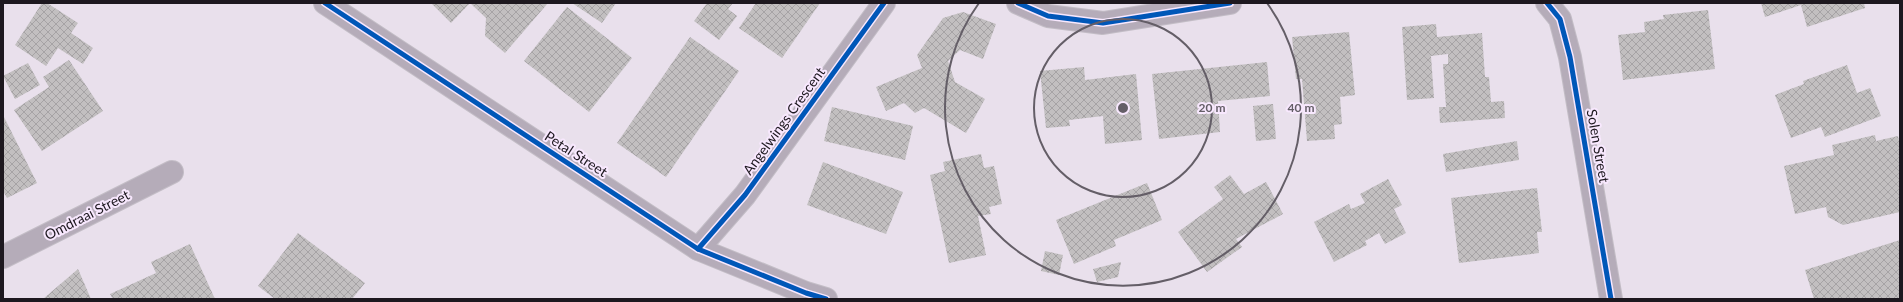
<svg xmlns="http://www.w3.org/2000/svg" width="1903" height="302" font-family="Lato,sans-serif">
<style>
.building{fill:url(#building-cross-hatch)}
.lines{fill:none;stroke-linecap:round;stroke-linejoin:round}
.minor-casing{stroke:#c3bdc6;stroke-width:24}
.minor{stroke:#b5acb9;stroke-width:22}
.cycleway-casing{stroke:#f8e8fe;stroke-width:8}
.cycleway{stroke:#0057b8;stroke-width:5}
.ring{fill:none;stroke:#645e67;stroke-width:2}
.labels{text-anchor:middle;stroke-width:4;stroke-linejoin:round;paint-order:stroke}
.street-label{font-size:14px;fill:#1d181f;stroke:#f8e8fe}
.centre{fill:#645e67;stroke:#f8e8fe;stroke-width:2}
.ring-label{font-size:12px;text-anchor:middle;font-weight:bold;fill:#645e67;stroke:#f8e8fe;stroke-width:4;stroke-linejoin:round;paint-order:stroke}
</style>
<defs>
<pattern id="building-cross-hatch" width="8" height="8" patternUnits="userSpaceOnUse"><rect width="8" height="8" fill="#c2bfc0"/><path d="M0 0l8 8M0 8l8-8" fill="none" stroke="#a6a3a5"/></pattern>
</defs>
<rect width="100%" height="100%" fill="#e9e0ec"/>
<g class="building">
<polygon points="42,3 47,3 78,23 71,33 93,48 83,64 58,48 46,66 15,45"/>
<polygon points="431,3 548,3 505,53 485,36 486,18 470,3 451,23"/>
<polygon points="572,3 616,3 602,23"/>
<polygon points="707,3 733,3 728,9 737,16 719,40 694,21"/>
<polygon points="756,3 820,3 782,58 739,28"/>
<polygon points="1761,3 1864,3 1865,8 1807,27 1801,5 1765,17"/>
<polygon points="567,7 632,58 589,112 524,61"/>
<polygon points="1708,10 1715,69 1623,80 1618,35 1645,32 1644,22 1664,19 1663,15"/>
<polygon points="963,12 996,24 983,59 960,50 948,61 955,82 985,99 966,133 924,108 915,113 904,103 886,111 876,87 922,68 917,55 943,18"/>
<polygon points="1436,24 1437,37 1482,33 1485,77 1489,77 1491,102 1504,101 1505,118 1440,123 1439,107 1446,107 1443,64 1448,64 1448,54 1431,56 1434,98 1407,100 1402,27"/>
<polygon points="1349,32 1355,95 1340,97 1342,124 1334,125 1335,139 1307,141 1302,79 1296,79 1292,37"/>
<polygon points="690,37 739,71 666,177 617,143"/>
<polygon points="69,60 103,111 42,151 14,110 49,87 43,77"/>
<polygon points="1267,62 1270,96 1218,101 1220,132 1159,139 1152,74"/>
<polygon points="28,63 40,85 15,99 3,76"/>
<polygon points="1847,65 1857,93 1870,88 1881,116 1825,137 1821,127 1791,138 1775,95 1804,84 1803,81"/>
<polygon points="1084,67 1085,80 1136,74 1142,140 1105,144 1103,116 1069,120 1070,126 1046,128 1040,71"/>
<polygon points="1273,104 1276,139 1256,141 1253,106"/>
<polygon points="832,107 913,126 905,160 824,141"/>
<polygon points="3,115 37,183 7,198 3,191"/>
<polygon points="1875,135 1876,141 1898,136 1900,146 1900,212 1843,225 1828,217 1826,207 1795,214 1784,166 1834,155 1832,145"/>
<polygon points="1517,141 1519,160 1446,172 1443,154"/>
<polygon points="981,154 984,168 994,166 1002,204 989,207 991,214 978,216 986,255 949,263 930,175 945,171 943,162"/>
<polygon points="823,162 903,192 886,234 807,205"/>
<polygon points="1230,175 1244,194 1266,182 1283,214 1236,239 1242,247 1207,272 1178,232 1223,199 1214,187"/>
<polygon points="1388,179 1402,205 1394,209 1406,233 1385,244 1379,233 1365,241 1367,245 1334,262 1314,222 1349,204 1351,209 1365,203 1360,194"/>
<polygon points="1147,183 1162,220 1114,240 1116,246 1074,264 1056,220"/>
<polygon points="1537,188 1542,232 1537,232 1539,253 1459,263 1451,198"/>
<polygon points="298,233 365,283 352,299 275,299 258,286"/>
<polygon points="1900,240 1900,299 1814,299 1805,270"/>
<polygon points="190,244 215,299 113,299 110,294 156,273 151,262"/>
<polygon points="1045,251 1063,255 1059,275 1041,271"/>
<polygon points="1121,262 1118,277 1097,282 1093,269"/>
<polygon points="78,269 91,299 43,299"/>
</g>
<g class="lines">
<g class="minor-casing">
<g id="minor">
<polyline points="325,3 698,249 806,293 826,299"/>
<polyline points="1018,3 1048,16 1103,23 1230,3"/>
<polyline points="1547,3 1560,19 1570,57 1611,299"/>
<polyline points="698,249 745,195 884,3"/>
<polyline points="3,257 172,172"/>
</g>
</g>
<use href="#minor" class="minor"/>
<g class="cycleway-casing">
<g id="cycleway">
<polyline points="325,3 698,249 806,293 826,299"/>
<polyline points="1018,3 1048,16 1103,23 1230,3"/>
<polyline points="1547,3 1560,19 1570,57 1611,299"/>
<polyline points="698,249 745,195 884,3"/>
</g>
</g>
<use href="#cycleway" class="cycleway"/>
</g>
<g class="ring">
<circle cx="1123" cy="108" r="89"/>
<path d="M1267 3A178 178 0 1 1 979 3"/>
</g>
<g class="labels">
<g class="street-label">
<text transform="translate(784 121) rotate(-54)" y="5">Angelwings Crescent</text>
<text transform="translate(1598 146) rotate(80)" y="5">Solen Street</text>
<text transform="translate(576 154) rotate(33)" y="5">Petal Street</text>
<text transform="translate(87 215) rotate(-27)" y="5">Omdraai Street</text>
</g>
</g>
<circle cx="1123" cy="108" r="6" class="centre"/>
<g class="ring-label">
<text x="1212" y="112">20 m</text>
<text x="1301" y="112">40 m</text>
</g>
<rect width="1903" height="302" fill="none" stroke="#1d181f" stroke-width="8"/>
</svg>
